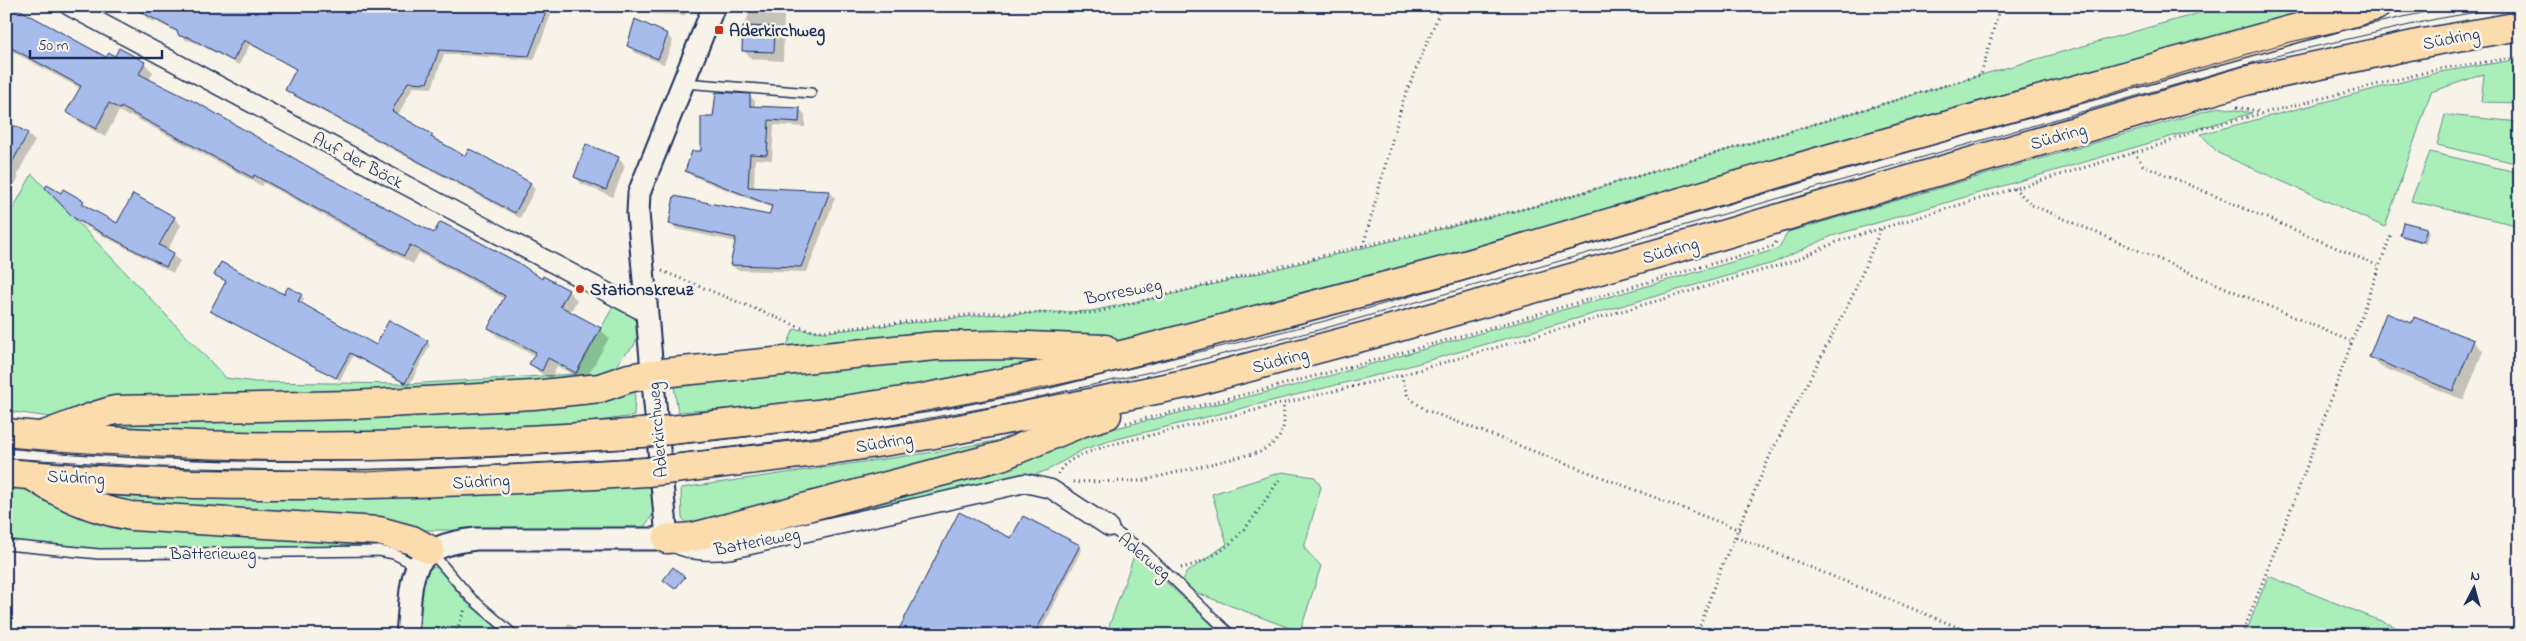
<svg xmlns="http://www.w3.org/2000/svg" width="2526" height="641" font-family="'Indie Flower',sans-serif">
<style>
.green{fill:#aaeeb9;stroke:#628e8c}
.shadow{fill:#0003}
.building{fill:#a8bceb;stroke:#1b2f5e}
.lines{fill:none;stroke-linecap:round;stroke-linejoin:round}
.service-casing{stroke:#1b2f5e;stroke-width:12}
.minor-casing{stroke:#1b2f5e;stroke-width:21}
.tertiary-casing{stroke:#1b2f5e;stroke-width:25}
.primary-casing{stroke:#1b2f5e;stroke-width:31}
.path{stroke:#1b2f5e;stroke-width:3;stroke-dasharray:1 4;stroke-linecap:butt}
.service{stroke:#f7f3e8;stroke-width:9}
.minor{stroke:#f7f3e8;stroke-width:18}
.tertiary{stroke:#f7f3e8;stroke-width:21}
.primary{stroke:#fcdcac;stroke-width:28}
.tram{stroke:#1b2f5e;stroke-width:1}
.primary-bridge-casing{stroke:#1b2f5e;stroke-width:31;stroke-linecap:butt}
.primary-bridge{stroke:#fcdcac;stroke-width:28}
.poi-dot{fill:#c8321e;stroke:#f7f3e8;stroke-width:2}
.labels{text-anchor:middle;stroke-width:5;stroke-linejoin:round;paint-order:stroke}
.poi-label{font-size:18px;font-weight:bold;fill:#1b2f5e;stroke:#f7f3e8;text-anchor:start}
.street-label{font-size:18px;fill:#1b2f5e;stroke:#f7f3e8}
</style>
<rect width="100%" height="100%" fill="#f7f3e8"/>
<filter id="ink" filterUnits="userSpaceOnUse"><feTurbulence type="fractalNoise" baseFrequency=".02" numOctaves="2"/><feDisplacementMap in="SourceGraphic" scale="10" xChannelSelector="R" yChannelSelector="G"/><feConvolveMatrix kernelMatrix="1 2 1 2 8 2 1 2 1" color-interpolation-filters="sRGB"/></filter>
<g filter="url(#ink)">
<g class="green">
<polygon points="2224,6 2336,6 1579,222 1015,372 815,403 678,412 671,367 785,350 794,329 826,332 984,315 1091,311 1169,295 1540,205 1981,75"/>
<polygon points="2520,59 2520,103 2481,102 2484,74 2431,92 2385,227 2218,153 2201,134 2440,72"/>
<polygon points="2219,107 2252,113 1832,236 1773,263 1377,375 1109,441 1082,450 1048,470 1034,475 711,546 1065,440 1297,385 1778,249 1788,232"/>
<polygon points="2445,115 2520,122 2520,164 2437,145"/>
<polygon points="2430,152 2520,173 2520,226 2411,201"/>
<polygon points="32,174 226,378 255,382 406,384 576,374 615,303 631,311 640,328 634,346 622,357 610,374 635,393 634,416 533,430 289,437 124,427 6,411 6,206 13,209"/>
<polygon points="1043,432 689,526 682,518 681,488 941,451"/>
<polygon points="1282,472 1315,477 1321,487 1304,548 1321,566 1300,632 1189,590 1183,581 1186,573 1227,544 1212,494"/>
<polygon points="649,479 654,513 644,527 628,531 422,530 379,548 99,551 6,541 6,482"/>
<polygon points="1135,553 1223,635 1106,635"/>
<polygon points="437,567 465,601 505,635 415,635 421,583 430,568"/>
<polygon points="2268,576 2416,635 2245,635"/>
</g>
<g class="shadow">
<polygon points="6,6 107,59 144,63 153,72 149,81 251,137 435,235 568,291 577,300 570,313 600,329 609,338 585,381 557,366 551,379 540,373 531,364 535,356 498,337 489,328 505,299 419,253 413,264 264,183 262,186 130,115 129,117 119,111 105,137 77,121 68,112 81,89 6,48"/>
<polygon points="128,6 552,6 551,15 534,60 444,54 432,88 413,87 398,115 466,158 530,184 535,189 520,218 292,95 286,90 297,70 250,44 239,65 194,42 186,40 180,34 157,22 149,20 143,14"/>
<polygon points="643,6 689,6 685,15 650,14"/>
<polygon points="752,6 878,6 878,14 784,10 783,61 752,59 743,50 744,27"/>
<polygon points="667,35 673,41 664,64 635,53 629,46"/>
<polygon points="750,96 755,101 755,107 800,109 805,115 805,127 774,125 772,160 755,159 754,189 830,192 835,198 807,272 737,270 731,264 737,242 676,229 670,224 770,216 772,208 692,176 686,171"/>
<polygon points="6,122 27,134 35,141 17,175 19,177 12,189 6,186"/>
<polygon points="618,158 625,166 613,197 582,184 575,177"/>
<polygon points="47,188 83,202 90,209 117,224 174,218 181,225 167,251 180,261 173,273 83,225"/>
<polygon points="2426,229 2429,232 2426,244 2404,238 2401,235"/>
<polygon points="216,274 284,295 301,295 304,299 301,304 377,347 427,342 430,345 409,386 353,356 340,380 214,313 212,311 227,282"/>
<polygon points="2413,325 2473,341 2483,351 2464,400 2381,367 2370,357"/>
<polygon points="1012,540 1079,546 1082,549 1039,635 897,635"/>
<polygon points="569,623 583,635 559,635"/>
</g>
<g class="building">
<polygon points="6,6 13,6 106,57 109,53 115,56 119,48 145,62 139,74 201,105 318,172 434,233 440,222 443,223 519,263 542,279 543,276 569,290 560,306 601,328 576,373 548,358 542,371 529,364 536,352 488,328 505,296 410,245 404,256 254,175 253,178 121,107 120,109 109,103 96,129 66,112 81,86 6,45"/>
<polygon points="130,6 548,6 529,56 439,50 427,83 408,82 392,111 433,135 431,137 465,156 469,149 478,153 531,183 515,213 285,90 296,69 244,40 233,61 188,37 179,36 177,31"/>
<polygon points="635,19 668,34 658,59 627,46"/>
<polygon points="743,26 775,27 774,52 742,51"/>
<polygon points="716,92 750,94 750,106 800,108 799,122 769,120 767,155 750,154 748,187 830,191 801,267 730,265 736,238 669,224 674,196 769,215 772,206 685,171 692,151 701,151 701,117 713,117"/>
<polygon points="6,121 28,133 6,174"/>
<polygon points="586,144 619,157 606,190 574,177"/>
<polygon points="47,185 61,193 63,189 84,201 82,204 117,223 133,194 175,217 159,245 174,253 166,267 74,218 45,188"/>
<polygon points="2403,222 2427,228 2423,242 2400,235"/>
<polygon points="221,262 275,290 284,294 288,287 302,294 298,301 376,345 389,320 428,341 405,383 350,353 336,378 210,311 226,281 214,275"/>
<polygon points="2386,313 2412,323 2414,317 2474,340 2453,391 2369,357"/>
<polygon points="959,512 1011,538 1023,516 1080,545 1034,635 896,635"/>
<polygon points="673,567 685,577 675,589 663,580"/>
</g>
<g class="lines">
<g class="service-casing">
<g id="service">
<polyline points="684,83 811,93"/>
<polyline points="1109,527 1144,551 1231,635"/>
<polyline points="6,545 99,554 379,551 394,554 417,566"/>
<polyline points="432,553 471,598 514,635"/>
</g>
</g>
<g class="minor-casing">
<g id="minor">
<polyline points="69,6 648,314"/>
<path d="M674 543C694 552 711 552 732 549L1025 483 1051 489 1109 527"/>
</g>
</g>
<g class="tertiary-casing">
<path id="tertiary" d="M407 635C413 574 405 547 476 539H667L638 213 639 193 714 6"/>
</g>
<g class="primary-casing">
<g id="primary">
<polyline points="670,430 817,414 923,398 1037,376 1141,350 1455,268 1831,158 2376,6"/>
<path d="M6 433C218 454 430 448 642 433"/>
<path d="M41 436C66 428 90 416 115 410L352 405 533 395 600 388 629 378 652 374 935 346 1004 345 1105 349"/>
<polyline points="674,469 823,451 929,435 1190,383 1399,327 1722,235 2245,81 2423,43 2520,26"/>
<path d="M6 473C219 493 433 485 647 472"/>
<path d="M34 477C64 497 95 510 131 516L379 531 412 540 430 550"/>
<polyline points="667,539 693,537 1001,456 1083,422 1107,415"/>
</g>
</g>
<g class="path">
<polyline points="2266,12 2273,6"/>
<polyline points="2237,107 2261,112"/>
<polyline points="2134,152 2143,165 2379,266"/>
<polyline points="2014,188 2032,205 2350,341"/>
<polyline points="1363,246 1403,101 1442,6"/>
<polyline points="662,271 807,330 824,331 985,313 1093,313 1363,246 1540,205 1981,75 2000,6"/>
<polyline points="1401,375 1408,397 1426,410 1740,530"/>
<path d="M1126 423C1345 373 1559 307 1774 246L1776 242"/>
<path d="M1058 474C1065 457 1093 451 1110 445L1401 375 1791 262 1839 241 2163 144 2200 129 2439 69 2520 57"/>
<path d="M1073 482 1141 481 1260 452C1283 439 1286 431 1283 404"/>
<polyline points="1736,537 1977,635"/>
<path d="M1181 568C1233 556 1251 521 1279 480"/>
<polyline points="6,629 29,635"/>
<polyline points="455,635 465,609"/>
<polyline points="1697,635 1718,575 1772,451 1852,297 1881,229"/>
<polyline points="2242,635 2293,504 2391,234"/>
</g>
<use href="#service" class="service"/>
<use href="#minor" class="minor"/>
<use href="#tertiary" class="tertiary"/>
<use href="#primary" class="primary"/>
<g class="tram">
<path d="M6 447C276 470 550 465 818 428 988 405 1155 363 1321 322L2286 43 2453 6"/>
<polyline points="6,458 160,467 367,472 645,457 820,438 1017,402 1172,367 1322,329 2287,53 2436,19 2512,6"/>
</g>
<g class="primary-bridge-casing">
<g id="primary-bridge">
<polyline points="642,433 670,430"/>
<polyline points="647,472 674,469"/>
</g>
</g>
<use href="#primary-bridge" class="primary-bridge"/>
</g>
</g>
<g class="poi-dot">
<rect x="714" y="25" width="10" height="10" rx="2.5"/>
<circle cx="580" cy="289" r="5"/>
</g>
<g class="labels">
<g class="poi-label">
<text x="729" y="36">Aderkirchweg</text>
<text x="590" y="295">Stationskreuz</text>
</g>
<g class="street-label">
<text transform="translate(2451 38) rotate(-11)" y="6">Südring</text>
<text transform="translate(2058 136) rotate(-16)" y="6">Südring</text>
<text transform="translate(358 160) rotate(28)" y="6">Auf der Böck</text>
<text transform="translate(1670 250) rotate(-16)" y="6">Südring</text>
<text transform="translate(1123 291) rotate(-11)" y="6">Borresweg</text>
<text transform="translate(1280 360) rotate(-15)" y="6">Südring</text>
<text transform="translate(657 430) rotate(-95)" y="6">Aderkirchweg</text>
<text transform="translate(884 442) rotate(-9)" y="6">Südring</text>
<text transform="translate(76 477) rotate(3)" y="6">Südring</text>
<text transform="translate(481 481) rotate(-3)" y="6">Südring</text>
<text transform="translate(757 541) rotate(-11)" y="6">Batterieweg</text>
<text x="213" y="559">Batterieweg</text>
<text transform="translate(1145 556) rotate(40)" y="6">Aderweg</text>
</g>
</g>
<rect width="2526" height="641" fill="none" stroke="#f7f3e8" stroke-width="25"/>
<rect x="12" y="12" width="2501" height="616" fill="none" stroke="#1b2f5e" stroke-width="2" filter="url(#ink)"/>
<g transform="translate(2474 588) rotate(6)" stroke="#f7f3e8" stroke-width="4" paint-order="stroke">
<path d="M0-4L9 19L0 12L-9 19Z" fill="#1b2f5e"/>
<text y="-8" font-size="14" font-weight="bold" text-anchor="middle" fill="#1b2f5e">N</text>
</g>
<path d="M30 50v8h132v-8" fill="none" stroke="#1b2f5e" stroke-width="2.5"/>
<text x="38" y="50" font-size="15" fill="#1b2f5e" stroke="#f7f3e8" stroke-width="4" paint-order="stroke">50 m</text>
</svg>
